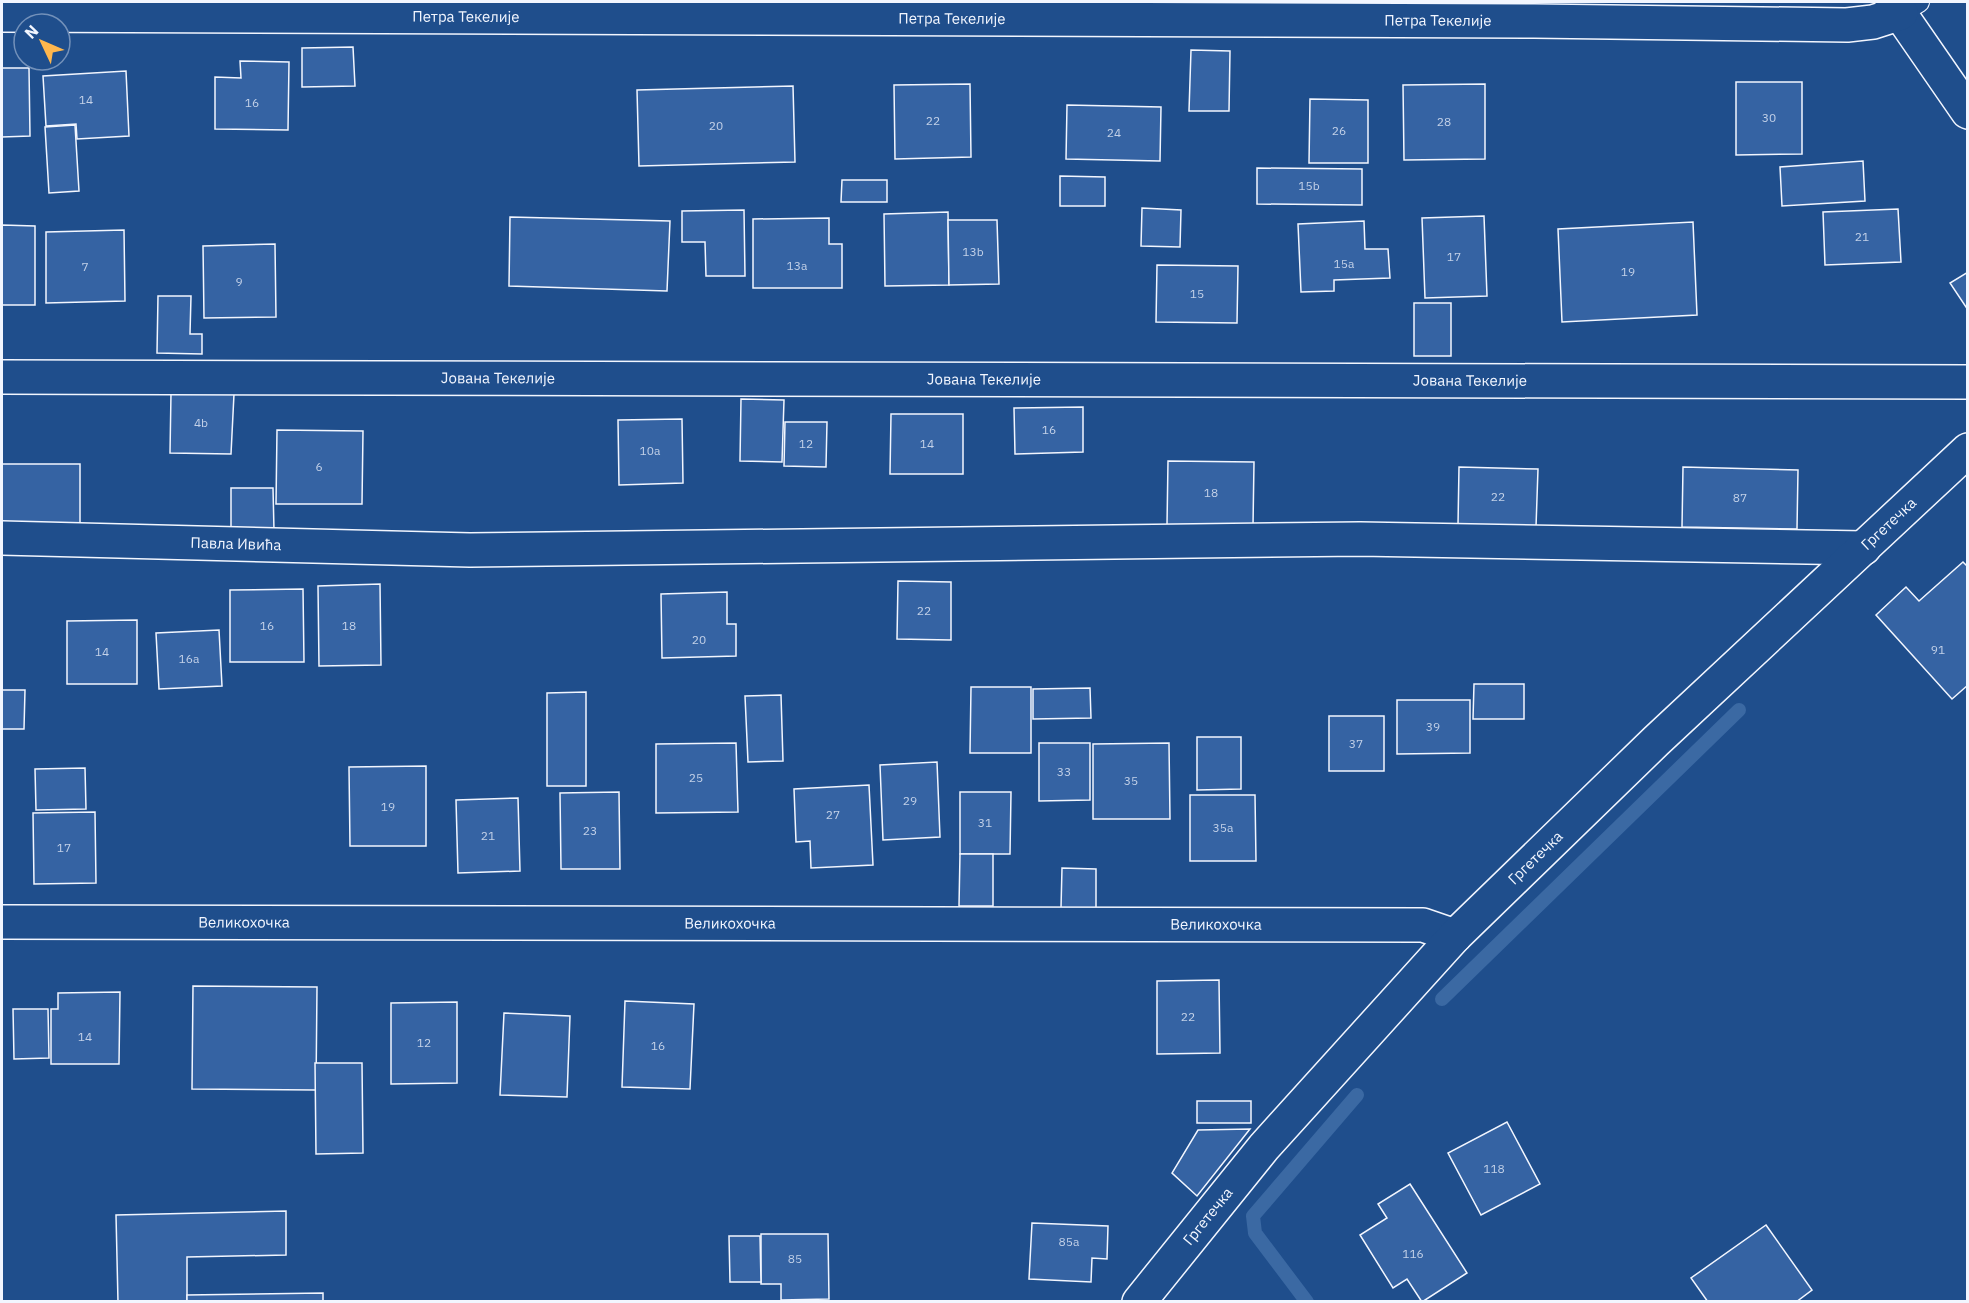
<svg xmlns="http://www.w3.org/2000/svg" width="1969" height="1303" font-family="'IBM Plex Sans',sans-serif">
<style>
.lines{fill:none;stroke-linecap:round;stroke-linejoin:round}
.stream{stroke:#3b69a3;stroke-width:14}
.building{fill:#3563a3;stroke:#f2f6ff;stroke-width:1.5}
.lane-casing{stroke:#f2f6ff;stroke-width:22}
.street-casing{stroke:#f2f6ff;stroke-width:36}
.lane{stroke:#1f4e8c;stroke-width:20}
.street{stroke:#1f4e8c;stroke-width:33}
.labels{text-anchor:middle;stroke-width:4.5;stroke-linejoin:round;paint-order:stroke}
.number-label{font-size:12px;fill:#c3d1e8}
.street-label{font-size:15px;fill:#f2f6ff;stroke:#1f4e8c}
</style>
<rect width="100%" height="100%" fill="#1f4e8c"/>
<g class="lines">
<g class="stream">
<polyline points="1442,999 1739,710"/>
<polyline points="1307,1302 1255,1233 1253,1216 1357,1095"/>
</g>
</g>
<g class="building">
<polygon points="353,47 355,86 302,87 302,48"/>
<polygon points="1191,50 1230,51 1229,111 1189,111"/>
<polygon points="240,61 289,62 288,130 215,129 215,77 241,78"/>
<polygon points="2,68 29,68 30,136 2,137"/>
<polygon points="126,71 129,136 77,139 76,124 46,126 43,76"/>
<polygon points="1736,82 1802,82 1802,154 1736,155"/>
<polygon points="970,84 971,157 895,159 894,85"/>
<polygon points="1485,84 1485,159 1404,160 1403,85"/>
<polygon points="793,86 795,162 639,166 637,90"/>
<polygon points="1310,99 1368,100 1368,163 1309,163"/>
<polygon points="1067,105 1161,107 1160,161 1066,159"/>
<polygon points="75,125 79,191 49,193 45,127"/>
<polygon points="1863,161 1865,201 1782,206 1780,167"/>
<polygon points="1257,168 1362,169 1362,205 1257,204"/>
<polygon points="1060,176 1105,177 1105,206 1060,206"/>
<polygon points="842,180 887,180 887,202 841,202"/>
<polygon points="1142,208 1181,210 1180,247 1141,246"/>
<polygon points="1898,209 1901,262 1825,265 1823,212"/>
<polygon points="744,210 745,276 706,276 705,242 682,242 682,211"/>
<polygon points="948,212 949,285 885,286 884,214"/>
<polygon points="1484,216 1487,296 1425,298 1422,218"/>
<polygon points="510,217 670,221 667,291 509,286"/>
<polygon points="829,218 829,244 842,244 842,288 753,288 753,219"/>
<polygon points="948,220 997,220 999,284 949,285"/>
<polygon points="1364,221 1365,249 1388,249 1390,278 1334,280 1334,291 1301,292 1298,224"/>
<polygon points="1693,222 1697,315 1562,322 1558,229"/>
<polygon points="2,225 35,226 35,305 2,305"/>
<polygon points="124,230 125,301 46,303 46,232"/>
<polygon points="275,244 276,317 204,318 203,246"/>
<polygon points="1157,265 1238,266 1237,323 1156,322"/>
<polygon points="1968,272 1968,310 1950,283"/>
<polygon points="158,296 191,296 190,334 202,334 202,354 157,353"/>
<rect x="1414" y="303" width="37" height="53"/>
<polygon points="171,393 234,394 231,454 170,453"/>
<polygon points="741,399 784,400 782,462 740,461"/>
<polygon points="1083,407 1083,452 1015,454 1014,408"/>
<polygon points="891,414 963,414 963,474 890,474"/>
<polygon points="682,419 683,483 619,485 618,420"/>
<polygon points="785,422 827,422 826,467 784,466"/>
<polygon points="277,430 363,431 362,504 276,504"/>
<polygon points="1168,461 1254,462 1253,526 1167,525"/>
<rect x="2" y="464" width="78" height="63"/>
<polygon points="1459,467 1538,469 1536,527 1458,525"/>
<polygon points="1683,467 1798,470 1797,529 1682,527"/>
<polygon points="231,488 273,488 274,530 231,530"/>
<polygon points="1963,562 1968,567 1968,685 1952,699 1876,615 1906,587 1919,601"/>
<polygon points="898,581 951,582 951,640 897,639"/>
<polygon points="380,584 381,665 319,666 318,586"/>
<polygon points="303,589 304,662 230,662 230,590"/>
<polygon points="727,592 727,624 736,624 736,656 662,658 661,594"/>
<polygon points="137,620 137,684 67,684 67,621"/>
<polygon points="219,630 222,686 159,689 156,633"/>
<polygon points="1474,684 1524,684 1524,719 1473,719"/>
<polygon points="971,687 1031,687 1031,753 970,753"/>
<polygon points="1090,688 1091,718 1033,719 1033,689"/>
<polygon points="2,690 25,690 24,729 2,729"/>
<polygon points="586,692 586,786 547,786 547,693"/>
<polygon points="781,695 783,761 748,762 745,696"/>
<polygon points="1397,700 1470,700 1470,753 1397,754"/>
<rect x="1329" y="716" width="55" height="55"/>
<polygon points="1197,737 1241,737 1241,789 1197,790"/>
<polygon points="736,743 738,812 656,813 656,744"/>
<polygon points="1039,743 1090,743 1090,800 1039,801"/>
<polygon points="1169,743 1170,819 1093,819 1093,744"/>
<polygon points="937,762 940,837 883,840 880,765"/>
<polygon points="426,766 426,846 350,846 349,767"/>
<polygon points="85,768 86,809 36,810 35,769"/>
<polygon points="869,785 873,865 811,868 810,841 796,842 794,789"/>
<polygon points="619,792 620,869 561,869 560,793"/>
<polygon points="960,792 1011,792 1010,854 960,854"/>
<polygon points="1190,795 1255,795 1256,861 1190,861"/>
<polygon points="518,798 520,871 458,873 456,800"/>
<polygon points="95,812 96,883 34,884 33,813"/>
<polygon points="960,854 993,854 993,906 959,906"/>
<polygon points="1062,868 1096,869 1096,908 1061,908"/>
<polygon points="1219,980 1220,1053 1157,1054 1157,981"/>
<polygon points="193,986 317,987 316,1090 192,1089"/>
<polygon points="120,992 119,1064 51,1064 51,1009 58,1009 58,993"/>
<polygon points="625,1001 694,1004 690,1089 622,1087"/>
<polygon points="457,1002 457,1083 391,1084 391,1003"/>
<polygon points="13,1009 48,1009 49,1058 14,1059"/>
<polygon points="504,1013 570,1016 567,1097 500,1095"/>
<polygon points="315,1063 362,1063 363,1153 316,1154"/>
<rect x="1197" y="1101" width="54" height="22"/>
<polygon points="1507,1122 1540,1184 1481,1215 1448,1153"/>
<polygon points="1250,1129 1197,1196 1172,1173 1198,1130"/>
<polygon points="1410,1184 1467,1273 1422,1302 1407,1279 1393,1288 1360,1235 1387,1218 1378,1204"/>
<polygon points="286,1211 286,1255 187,1257 187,1302 118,1302 116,1215"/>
<polygon points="1032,1223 1108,1226 1107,1259 1092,1258 1091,1282 1029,1279"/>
<polygon points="1766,1225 1812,1290 1796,1302 1708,1302 1691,1278"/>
<polygon points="761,1234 828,1234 829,1299 781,1300 781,1284 761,1284"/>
<polygon points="729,1236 760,1236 761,1282 730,1282"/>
<polygon points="323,1293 323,1302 187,1302 187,1295"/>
</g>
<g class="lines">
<g class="lane-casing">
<polyline id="lane" points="1901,13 1919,2"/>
</g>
<g class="street-casing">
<g id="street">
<polyline points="1892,2 1968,112"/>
<path id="s1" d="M2 15 1534 21 1847 25 1873 22 1901 13"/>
<path id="s2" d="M2 377 1968 382"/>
<path id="s3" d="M2 538 470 550 1360 539 1864 548"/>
<path id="s4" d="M2 922 1423 925 1455 936"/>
<path id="s5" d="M1139 1302 1264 1147 1455 936 1656 741 1968 450"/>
</g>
</g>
<use href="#lane" class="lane"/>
<use href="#street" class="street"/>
</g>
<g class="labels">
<g class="number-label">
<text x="86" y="104">14</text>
<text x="252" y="107">16</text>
<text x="1769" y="122">30</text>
<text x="933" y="125">22</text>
<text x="1444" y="126">28</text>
<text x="716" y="130">20</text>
<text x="1339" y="135">26</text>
<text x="1114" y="137">24</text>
<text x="1309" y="190">15b</text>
<text x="1862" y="241">21</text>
<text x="973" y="256">13b</text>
<text x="1454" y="261">17</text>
<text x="1344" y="268">15a</text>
<text x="797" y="270">13a</text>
<text x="85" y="271">7</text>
<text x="1628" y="276">19</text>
<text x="239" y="286">9</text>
<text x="1197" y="298">15</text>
<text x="201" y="427">4b</text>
<text x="1049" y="434">16</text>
<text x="806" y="448">12</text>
<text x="927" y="448">14</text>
<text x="650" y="455">10a</text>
<text x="319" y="471">6</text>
<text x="1211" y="497">18</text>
<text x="1498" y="501">22</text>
<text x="1740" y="502">87</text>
<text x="924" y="615">22</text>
<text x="267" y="630">16</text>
<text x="349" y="630">18</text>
<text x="699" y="644">20</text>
<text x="1938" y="654">91</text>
<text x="102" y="656">14</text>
<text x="189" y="663">16a</text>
<text x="1433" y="731">39</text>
<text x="1356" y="748">37</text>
<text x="1064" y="776">33</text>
<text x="696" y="782">25</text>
<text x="1131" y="785">35</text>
<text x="910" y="805">29</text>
<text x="388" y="811">19</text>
<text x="833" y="819">27</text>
<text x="985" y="827">31</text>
<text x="1223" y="832">35a</text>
<text x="590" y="835">23</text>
<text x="488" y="840">21</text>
<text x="64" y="852">17</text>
<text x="1188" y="1021">22</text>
<text x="85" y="1041">14</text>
<text x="424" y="1047">12</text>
<text x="658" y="1050">16</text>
<text x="1494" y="1173">118</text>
<text x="1069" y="1246">85a</text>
<text x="1413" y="1258">116</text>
<text x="795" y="1263">85</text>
</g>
<g class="street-label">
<text dy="5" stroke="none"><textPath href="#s1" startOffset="464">Петра Текелије</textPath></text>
<text dy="5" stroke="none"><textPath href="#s1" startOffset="950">Петра Текелије</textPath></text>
<text dy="5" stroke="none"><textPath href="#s1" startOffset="1436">Петра Текелије</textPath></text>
<text dy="5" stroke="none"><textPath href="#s2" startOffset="496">Јована Текелије</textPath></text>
<text dy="5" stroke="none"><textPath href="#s2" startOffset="982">Јована Текелије</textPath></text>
<text dy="5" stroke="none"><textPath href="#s2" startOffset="1468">Јована Текелије</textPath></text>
<text dy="5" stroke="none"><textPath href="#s5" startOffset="1082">Гргетечка</textPath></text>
<text dy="5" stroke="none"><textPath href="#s3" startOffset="234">Павла Ивића</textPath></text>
<text dy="5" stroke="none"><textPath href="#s5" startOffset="596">Гргетечка</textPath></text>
<text dy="5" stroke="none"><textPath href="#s4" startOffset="242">Великохочка</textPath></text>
<text dy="5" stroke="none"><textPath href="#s4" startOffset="728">Великохочка</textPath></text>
<text dy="5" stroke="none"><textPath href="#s4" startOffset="1214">Великохочка</textPath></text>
<text dy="5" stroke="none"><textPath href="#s5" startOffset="110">Гргетечка</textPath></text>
</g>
</g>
<rect width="1969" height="1303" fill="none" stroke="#f2f6ff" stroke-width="6"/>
<g transform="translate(42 42) rotate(314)"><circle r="28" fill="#1f4e8c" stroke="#7391ba" stroke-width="1.5"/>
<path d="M0-4.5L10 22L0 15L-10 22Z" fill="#ffb74d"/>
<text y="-9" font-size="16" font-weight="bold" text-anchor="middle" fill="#f2f6ff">N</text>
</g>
</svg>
